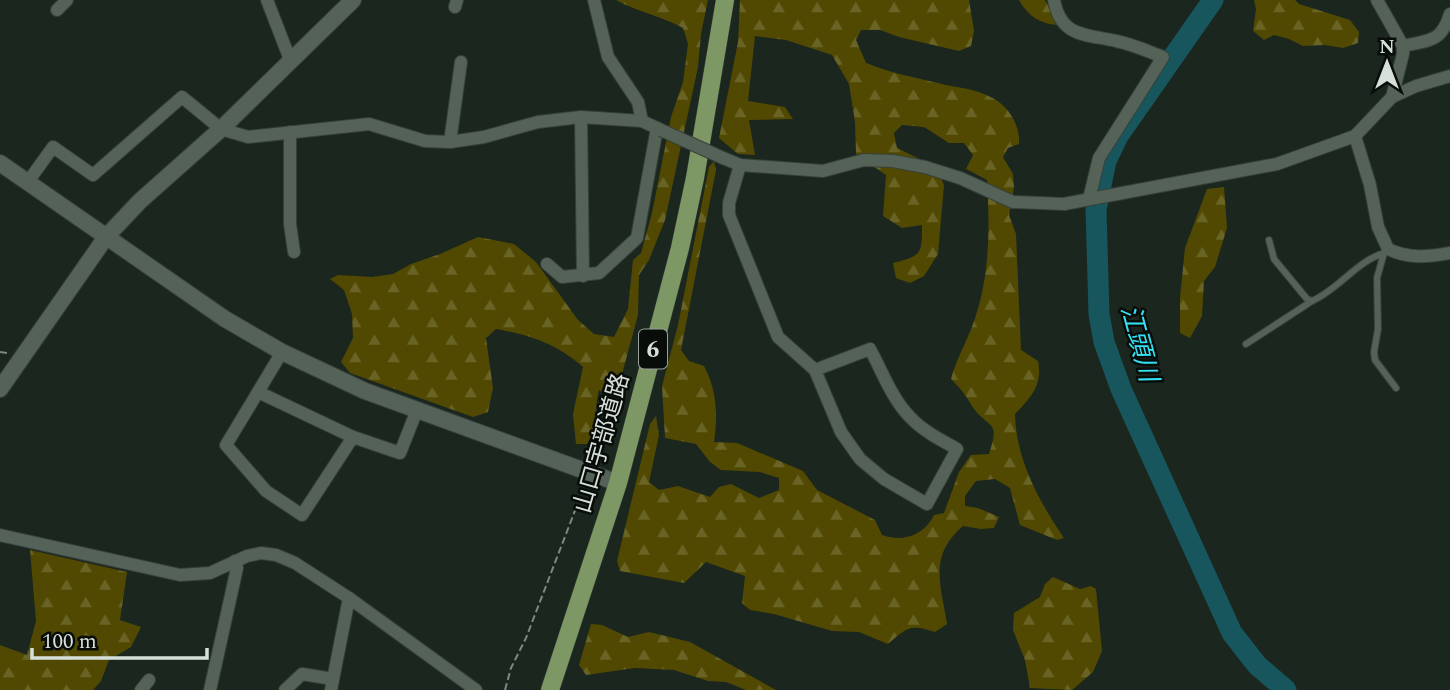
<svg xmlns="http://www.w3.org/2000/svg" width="1450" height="690" font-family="Spectral,'Noto Sans JP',serif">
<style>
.forest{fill:url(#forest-firs)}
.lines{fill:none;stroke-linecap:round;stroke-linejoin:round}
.river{stroke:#17565d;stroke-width:21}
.service-casing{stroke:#37413a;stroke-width:8}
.minor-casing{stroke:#37413a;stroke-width:14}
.tertiary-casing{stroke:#37413a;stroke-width:18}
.primary-casing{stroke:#37413a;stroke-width:19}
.path{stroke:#7e8881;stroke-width:2;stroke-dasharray:7 3.5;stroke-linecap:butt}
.service{stroke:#546258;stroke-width:6}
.minor{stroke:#546258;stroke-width:12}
.tertiary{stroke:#546258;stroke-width:16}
.primary{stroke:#7d9864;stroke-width:18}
.minor-bridge-casing{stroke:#37413a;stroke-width:14;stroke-linecap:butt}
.minor-bridge{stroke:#546258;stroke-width:12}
.labels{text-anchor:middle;stroke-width:5;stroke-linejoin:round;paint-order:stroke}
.shield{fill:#080d0a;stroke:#99a09b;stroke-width:2}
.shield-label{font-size:23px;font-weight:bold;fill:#d7dfd9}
.street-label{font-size:24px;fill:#d7dfd9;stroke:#080d0a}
.water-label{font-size:26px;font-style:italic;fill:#33e2f4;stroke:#080d0a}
</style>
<defs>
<pattern id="forest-firs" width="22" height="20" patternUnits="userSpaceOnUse" patternTransform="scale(1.75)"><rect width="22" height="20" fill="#514901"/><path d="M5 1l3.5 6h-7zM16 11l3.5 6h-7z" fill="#696325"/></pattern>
</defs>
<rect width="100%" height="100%" fill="#1a261e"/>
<g class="forest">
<path d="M616 0H708L701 34 698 67 665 220 649 260 639 275 638 315 618 389 607 396 599 390C594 409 598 427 587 444H576L573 414 583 367C557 344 530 335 496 329L486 338 493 388 488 412 473 417 350 373 341 362 353 338 352 314 344 290 330 279 338 275 372 277 393 274 411 264 440 254 478 237 514 244 536 262 578 320 594 334 614 337 628 309 633 260 641 253 652 213 671 117 683 82 688 44 683 28C661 16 638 12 616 0Z"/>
<path d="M740 0H969L974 31 971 46 959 51 899 37 880 30H861L856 40 866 63C892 74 919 78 946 85 964 88 984 91 999 102 1012 112 1020 128 1019 144L1008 148 1003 157 1013 174 1014 187 1009 215 1016 234 1021 350 1038 361C1043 385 1031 397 1015 414 1016 460 1039 501 1064 538L1057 540 1020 525 1010 488 995 479 976 481 965 496V506L978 508 999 517 994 528 981 529 963 526C928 556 941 585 947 624L935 632C909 624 908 627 888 644L859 632 832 631 774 614 750 610 742 603 745 576 706 562 684 583 620 571 617 561 650 424 656 416 659 435 649 482 659 490 678 486 710 497 719 487 731 484 759 498 779 490V478L760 472 721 470 710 462 696 444 665 438 662 386 678 325 709 167 714 161 716 170 681 350 689 361 704 366C717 391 718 415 714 442L737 443 803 471 817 490 875 520 882 535C902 543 925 535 934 515L944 513 959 472 971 455 989 454C1001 418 988 430 972 406 964 393 962 390 951 379 956 360 966 343 973 324 990 277 990 229 987 180L966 169 973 155 964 143H949L924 127 902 125 894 133 897 148 936 167 944 185 938 254 924 276 910 283 896 278 893 263C922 256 922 254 922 225L902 228 883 216 886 175 856 154 855 122 849 84 832 55 786 40 755 36 748 101 785 107 793 119 749 120 755 155 738 154 719 138 738 42Z"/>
<path d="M1019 0H1045L1058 25C1040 24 1028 16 1019 0Z"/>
<polygon points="1254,0 1295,0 1299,4 1350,20 1359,32 1358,43 1343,48 1325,45 1303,46 1289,39 1274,35 1264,40 1253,31 1256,9"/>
<polygon points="1224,187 1227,228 1215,267 1204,281 1202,316 1190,338 1180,333 1180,298 1185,248 1207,189"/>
<polygon points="30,550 127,572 120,620 141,627 131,647 109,660 101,681 93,690 0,690 0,645 27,655 36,621"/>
<polygon points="1053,577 1080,589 1091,586 1096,589 1102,651 1093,672 1072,690 1030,688 1025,660 1013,630 1014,613 1040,597 1045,584"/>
<polygon points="591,624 602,625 628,637 649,632 690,642 776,690 746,690 726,682 708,681 674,670 635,668 586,675 579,665"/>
</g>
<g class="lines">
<polyline class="river" points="1213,0 1118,136 1106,161 1096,210 1099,314 1104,342 1121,389 1232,633 1257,665 1286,690"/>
<g class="service-casing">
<g id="service">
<path d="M1269 240 1274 259 1307 299 1312 301C1339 289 1357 261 1384 253"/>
<polyline points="1384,253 1377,278 1378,329 1374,352 1375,360 1396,388"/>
<polyline points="1246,344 1312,301"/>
</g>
</g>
<g class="minor-casing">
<g id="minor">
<polyline points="267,0 291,62"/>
<polyline points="594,0 608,57 638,102 642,121"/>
<path d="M1054 0C1061 38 1086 34 1116 41 1132 44 1147 51 1163 57L1099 158 1089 199"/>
<polyline points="1377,0 1403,46 1403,54 1392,97"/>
<polyline points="455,7 457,0"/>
<polyline points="57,10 67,0"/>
<path d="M1403 46C1429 40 1441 43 1450 14"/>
<polyline points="581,117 583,276"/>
<polyline points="290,132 290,224 294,252"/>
<path d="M1355 136 1370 185 1378 227 1388 249C1409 259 1427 257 1450 253"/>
<polyline points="450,142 461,62"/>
<polyline points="723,158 740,165 823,171 864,160 893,161 925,167 960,178 1013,202 1064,204 1277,164 1355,136 1392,97 1416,86 1450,76"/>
<path d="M740 165 729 203V215L778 337 815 370 841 432 860 459 884 479 927 504 957 449C941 440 923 431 910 417 892 399 882 371 870 349L815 370"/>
<polyline points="27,183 53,147 93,175 182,97 221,129 248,137 369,124 425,141 450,142 484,137 538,122 581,117 642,121 661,130"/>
<polyline points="547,264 562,277 599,273 637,238 657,128"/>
<polyline points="282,352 258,392 353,437 400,453 417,410"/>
<polyline points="258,392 226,445 266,491 302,515 353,437"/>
<polyline points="0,535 180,575 210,573 247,556 261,553 276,555 295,563 349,598 476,690"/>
<polyline points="141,690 149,680"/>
<polyline points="210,690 237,568 235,561"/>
<polyline points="285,690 302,674 333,679"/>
<polyline points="331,690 349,598"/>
</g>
</g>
<g class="tertiary-casing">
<g id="tertiary">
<polyline points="0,163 225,319 282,352 365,391 618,483"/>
<polyline points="0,389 106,237 140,201 221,129 353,0"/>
</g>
</g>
<g class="primary-casing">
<polyline id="primary" points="550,690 618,483 680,248 695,178 725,0"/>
</g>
<g class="path">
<polyline points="0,352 7,353"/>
<polyline points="505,690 511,668 526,638 576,508"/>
</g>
<use href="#service" class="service"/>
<use href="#minor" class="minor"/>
<use href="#tertiary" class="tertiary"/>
<use href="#primary" class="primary"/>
<g class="minor-bridge-casing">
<polyline id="minor-bridge" points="661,130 723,158"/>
</g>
<use href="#minor-bridge" class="minor-bridge"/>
</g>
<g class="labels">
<rect class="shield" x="639" y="329.5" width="28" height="39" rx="5"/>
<g class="shield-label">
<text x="653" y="357">6</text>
</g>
<g class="street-label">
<text transform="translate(601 443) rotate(-74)" y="8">山口宇部道路</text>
</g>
<g class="water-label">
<text transform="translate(1140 343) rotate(75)" y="9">江頭川</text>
</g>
</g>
<g transform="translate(1387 63)" stroke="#080d0a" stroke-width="5" paint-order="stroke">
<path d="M0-5L12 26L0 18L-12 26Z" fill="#d7dfd9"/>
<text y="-10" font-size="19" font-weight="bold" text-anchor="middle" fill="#d7dfd9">N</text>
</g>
<path d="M32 648v10h175v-10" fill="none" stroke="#d7dfd9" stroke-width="3.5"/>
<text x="42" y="648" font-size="21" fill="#d7dfd9" stroke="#080d0a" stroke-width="5" paint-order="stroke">100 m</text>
</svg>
